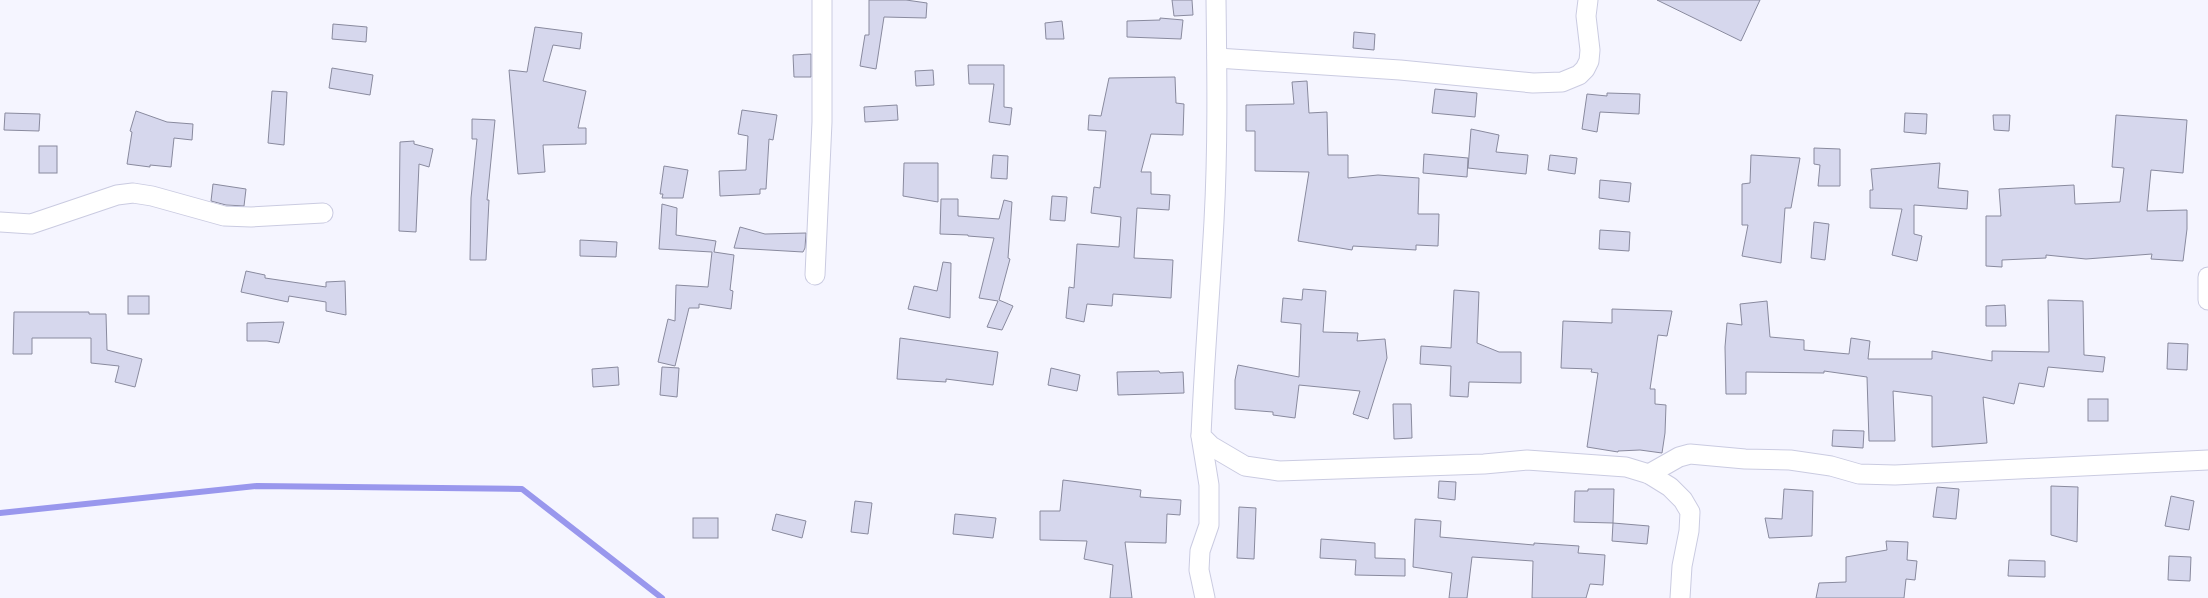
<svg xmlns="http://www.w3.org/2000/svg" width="2208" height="598" font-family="'DM Sans',sans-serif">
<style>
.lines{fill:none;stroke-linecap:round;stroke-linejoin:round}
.stream{stroke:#9997ed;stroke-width:6}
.building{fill:#d6d7ed;stroke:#898a9e}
.street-casing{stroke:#cacbe1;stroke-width:21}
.street{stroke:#fff;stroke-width:19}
</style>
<rect width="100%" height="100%" fill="#f5f5ff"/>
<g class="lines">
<polyline class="stream" points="0,513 257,486 522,489 662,598"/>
</g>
<g class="building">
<polygon points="869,0 906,0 927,3 926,18 884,17 876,69 860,66 865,35 869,35"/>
<polygon points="1172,0 1192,0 1193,15 1174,16"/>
<polygon points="1657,0 1760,0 1741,41"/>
<polygon points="1160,18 1183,20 1181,39 1127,37 1127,21 1160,20"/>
<polygon points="1062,21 1064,39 1046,39 1045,23"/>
<polygon points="333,24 367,27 366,42 332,39"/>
<polygon points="535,27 582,33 580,49 553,45 543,81 586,91 578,128 586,128 586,144 543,145 545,172 518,174 509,70 527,72"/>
<polygon points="1354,32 1375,34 1374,50 1353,48"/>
<polygon points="811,54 811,77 794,77 793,55"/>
<polygon points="968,65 1004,65 1004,107 1012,108 1010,125 989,122 994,84 969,84"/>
<polygon points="332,68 373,75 370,95 329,88"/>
<polygon points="933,70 934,85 916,86 915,71"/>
<polygon points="1175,77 1176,103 1184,104 1183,135 1151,134 1141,172 1151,172 1151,194 1170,195 1169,210 1137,208 1134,258 1173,260 1171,298 1113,294 1112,306 1087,304 1084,322 1066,318 1069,287 1074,288 1077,244 1119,247 1121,217 1091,213 1094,187 1100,188 1106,131 1088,130 1089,115 1101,116 1109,78"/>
<polygon points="1307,81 1309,113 1327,112 1328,155 1348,155 1348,178 1378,175 1419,178 1418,214 1439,214 1438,246 1416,245 1416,250 1353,246 1352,250 1298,241 1309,172 1255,171 1255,131 1246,131 1246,105 1294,104 1292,82"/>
<polygon points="1435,89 1477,93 1475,117 1432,113"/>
<polygon points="272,91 287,92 284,145 268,143"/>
<polygon points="1607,93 1640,94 1639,114 1600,112 1597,132 1582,129 1587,94 1607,96"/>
<polygon points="897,105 898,120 865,122 864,107"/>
<polygon points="742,110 777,115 773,140 769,139 766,189 760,189 760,194 720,196 719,171 746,170 748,136 738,134"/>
<polygon points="136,111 167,122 193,124 192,140 174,138 171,167 150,165 150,167 127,164 132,132 130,131"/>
<polygon points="5,113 40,114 39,131 4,130"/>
<polygon points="1905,113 1927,114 1926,134 1904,132"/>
<polygon points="1993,115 2010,115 2009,131 1994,130"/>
<polygon points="2116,115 2187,120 2183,173 2151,170 2147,211 2187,210 2187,229 2183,261 2151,259 2152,254 2086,259 2046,255 2046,258 2002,260 2002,267 1986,266 1986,216 2001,216 1999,189 2074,185 2075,204 2120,202 2124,168 2112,167"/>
<polygon points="472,119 495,120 487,200 489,200 486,260 470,260 471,198 477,139 472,139"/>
<polygon points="1471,129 1499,135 1496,152 1528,155 1526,174 1468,168"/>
<polygon points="414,141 414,144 433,149 429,167 419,164 416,232 399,231 400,142"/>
<rect x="39" y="146" width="18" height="27"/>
<polygon points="1814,148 1840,149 1840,186 1818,186 1820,165 1814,164"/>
<polygon points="1424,154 1468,158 1467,177 1423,173"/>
<polygon points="993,155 1008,156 1007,179 991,178"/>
<polygon points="1550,155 1577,158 1575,174 1548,170"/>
<polygon points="1751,155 1800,158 1791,208 1785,208 1781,263 1742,256 1748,225 1742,225 1742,184 1750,183"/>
<polygon points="904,163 938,163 938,202 903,196"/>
<polygon points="1940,163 1938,188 1968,191 1967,209 1914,205 1914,234 1922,236 1917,261 1892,255 1902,209 1870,208 1870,190 1873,190 1871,169"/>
<polygon points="664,166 688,170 683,198 662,198 663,194 660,194"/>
<polygon points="1600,180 1631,183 1629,202 1599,198"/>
<polygon points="213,184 246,189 244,206 226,205 211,201"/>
<polygon points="1052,196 1067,197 1065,221 1050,220"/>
<polygon points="941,199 958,199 958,216 999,219 1004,200 1012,202 1008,258 1010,259 999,300 1013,306 1002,330 987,327 998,301 979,298 994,238 968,236 968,235 940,234"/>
<polygon points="662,204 677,208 676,235 716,241 714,252 734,255 730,290 733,291 731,309 699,304 699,308 689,308 675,366 658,362 668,319 675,321 676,285 708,287 712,252 659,249"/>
<polygon points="1814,222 1829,224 1825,260 1811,258"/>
<polygon points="740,227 765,234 806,233 805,248 803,252 734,248"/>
<polygon points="1600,230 1630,232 1629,251 1599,249"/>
<polygon points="580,240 617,242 616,257 580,256"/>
<polygon points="943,262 951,263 950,318 908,309 914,286 937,291"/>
<polygon points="246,271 265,275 265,278 326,287 326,282 345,281 346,315 326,311 326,302 289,296 288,302 241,292"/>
<polygon points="1303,289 1326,291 1323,332 1358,333 1357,341 1385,339 1387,358 1368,419 1353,414 1360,391 1299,385 1295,418 1273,415 1273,412 1235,409 1235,380 1238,365 1299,377 1301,324 1281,322 1283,298 1302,300"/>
<polygon points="1454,290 1479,292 1477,343 1499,352 1521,352 1521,383 1469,382 1468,397 1450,396 1451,366 1420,364 1421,346 1451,348"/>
<rect x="128" y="296" width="21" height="18"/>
<polygon points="2048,300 2083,301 2084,355 2105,357 2103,372 2048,367 2044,387 2019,383 2014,404 1983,397 1987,443 1932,447 1932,396 1893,391 1895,441 1869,441 1867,377 1824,371 1824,373 1746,372 1746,394 1726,394 1725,347 1727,323 1742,325 1740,304 1767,301 1770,337 1804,340 1804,350 1849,354 1851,338 1870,341 1868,359 1932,359 1932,351 1992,361 1992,351 2049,352"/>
<polygon points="2005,305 2006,326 1986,326 1986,306"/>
<polygon points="1612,309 1672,311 1667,336 1658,335 1650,389 1655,389 1655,404 1666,405 1665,433 1662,453 1640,450 1618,451 1618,452 1587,447 1598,373 1591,372 1592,369 1561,368 1563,321 1612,323"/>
<polygon points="14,312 89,312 89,314 106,314 107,350 142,359 135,387 115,382 119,366 91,363 91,338 32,338 32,354 13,354"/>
<polygon points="284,322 279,343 267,341 247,341 247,323"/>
<polygon points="900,338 998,352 993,385 946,379 946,382 897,379"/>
<polygon points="2168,343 2188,344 2187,370 2167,369"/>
<polygon points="618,367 619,385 593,387 592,369"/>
<polygon points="662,367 679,368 677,397 660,395"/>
<polygon points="1051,368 1080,375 1077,391 1048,385"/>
<polygon points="1159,371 1160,373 1183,372 1184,393 1118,395 1117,372"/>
<rect x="2088" y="399" width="20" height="22"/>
<polygon points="1393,404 1411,404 1412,438 1394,439"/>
<polygon points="1833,430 1864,431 1863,448 1832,446"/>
<polygon points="1063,480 1141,490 1140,497 1181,500 1180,515 1167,514 1166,543 1125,542 1132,598 1110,598 1113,565 1084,559 1087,541 1040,540 1040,511 1060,511"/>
<polygon points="1439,481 1456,482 1455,500 1438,498"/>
<polygon points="2051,486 2078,487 2077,542 2051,535"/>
<polygon points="1937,487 1959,489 1956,519 1933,517"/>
<polygon points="1588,489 1614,489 1613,523 1574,522 1575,491 1588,491"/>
<polygon points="1784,489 1813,491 1812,536 1769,538 1765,518 1782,519"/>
<polygon points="2171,496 2194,501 2189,530 2165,526"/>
<polygon points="855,501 872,503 868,534 851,532"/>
<polygon points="1239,507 1256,508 1254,559 1237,558"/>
<polygon points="776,514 806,521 802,538 772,530"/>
<polygon points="955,514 996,518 993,538 953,534"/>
<rect x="693" y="518" width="25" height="20"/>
<polygon points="1415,519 1441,521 1440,537 1534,545 1534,543 1579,546 1578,553 1605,555 1603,585 1590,584 1586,598 1532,598 1533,561 1472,557 1467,598 1449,598 1452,573 1413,567"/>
<polygon points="1613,523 1649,526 1647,544 1612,541"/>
<polygon points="1321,539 1375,543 1375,558 1405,559 1405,576 1355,575 1356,560 1320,558"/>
<polygon points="1886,541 1908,542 1907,560 1917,561 1915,580 1906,579 1904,598 1816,598 1819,583 1846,582 1846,557 1887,550"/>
<polygon points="2169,556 2191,557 2190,581 2168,580"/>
<polygon points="2009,560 2045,561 2045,577 2008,576"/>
</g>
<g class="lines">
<g class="street-casing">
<g id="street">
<path d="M1216 0C1217 74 1218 148 1214 221 1210 293 1204 364 1201 436L1211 446 1245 466 1279 471 1484 464 1527 460 1626 467 1649 474 1670 487 1683 500 1690 512 1689 531 1682 566 1680 598"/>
<polyline points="1217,58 1400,70 1533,83 1562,82 1579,75 1585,69 1589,61 1590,50 1586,16 1588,0"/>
<polyline points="0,222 31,224 117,195 133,193 152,196 224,216 251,217 323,213"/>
<polyline points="815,275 822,122 822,0"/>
<polyline points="2208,277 2208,300"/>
<polyline points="1201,436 1209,485 1209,525 1200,551 1199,570 1205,598"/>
<polyline points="1649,474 1679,457 1690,454 1745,459 1790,460 1831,466 1859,474 1895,475 2208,460"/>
</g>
</g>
<use href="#street" class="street"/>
</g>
</svg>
